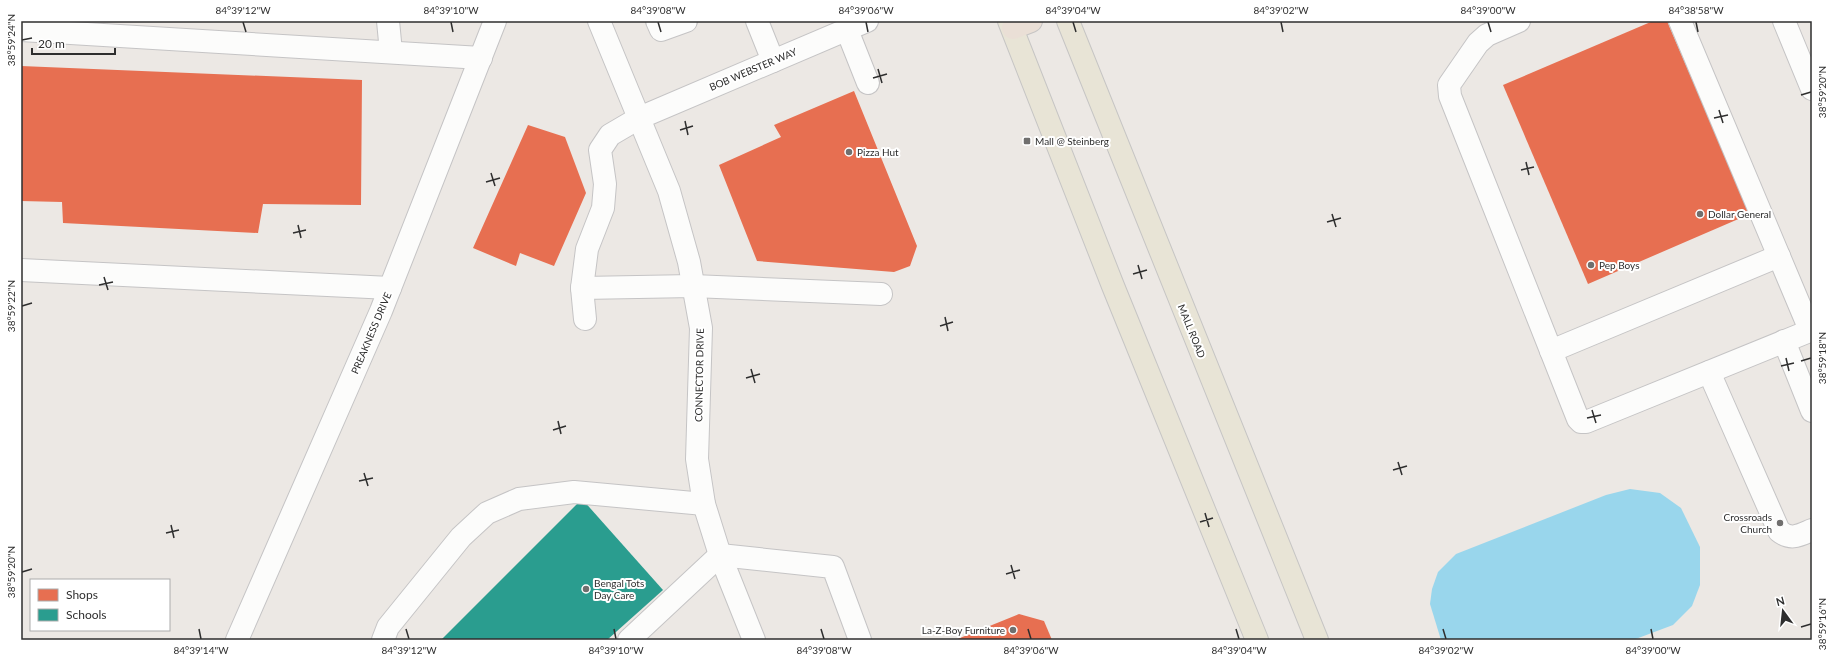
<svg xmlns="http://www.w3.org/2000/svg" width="1833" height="661" font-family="Lato,sans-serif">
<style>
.water{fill:#99d6ec}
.shops{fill:#e76f51}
.schools{fill:#2a9d8f}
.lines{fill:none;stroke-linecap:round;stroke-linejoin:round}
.minor-casing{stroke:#c5c4c5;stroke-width:24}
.major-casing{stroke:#c6c5c4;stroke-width:24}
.highway-casing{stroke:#c6c5c4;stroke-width:24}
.minor{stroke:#fcfcfb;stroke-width:22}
.major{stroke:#e8e4d6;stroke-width:22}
.highway{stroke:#eadfd6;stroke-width:22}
.ticks{fill:none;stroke:#2e2e2e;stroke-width:1.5}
.poi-dot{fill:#706f6e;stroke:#fff;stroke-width:1.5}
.labels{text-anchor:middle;stroke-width:4;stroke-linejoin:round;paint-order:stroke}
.street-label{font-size:10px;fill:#2e2e2e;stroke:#fff}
.poi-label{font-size:10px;fill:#2e2e2e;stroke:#fff;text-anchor:start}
.neatline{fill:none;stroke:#2e2e2e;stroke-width:1.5}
.ticks-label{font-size:10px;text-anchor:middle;fill:#2e2e2e}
</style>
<rect width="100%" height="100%" fill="#ece8e4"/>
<polygon class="water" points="1630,489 1660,493 1681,508 1700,547 1700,585 1692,606 1673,625 1633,640 1441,640 1430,604 1432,589 1438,572 1456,554 1606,495"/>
<g class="shops">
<polygon points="1653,21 1667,21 1750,214 1588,284 1503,85"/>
<polygon points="21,66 362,80 361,205 263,204 258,233 63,223 62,202 21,201"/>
<polygon points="854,91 917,246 910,266 894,272 757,261 719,165 781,137 774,125"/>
<polygon points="528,125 565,137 586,193 554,266 520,253 516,266 473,248"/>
<polygon points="1019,614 1044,621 1052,640 955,640"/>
</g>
<polygon class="schools" points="582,499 663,590 607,640 441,640"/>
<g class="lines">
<g class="minor-casing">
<g id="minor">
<polyline points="388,21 391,52"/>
<polyline points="599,21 669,191 689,262 701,328 697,459 704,504 720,555 754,640"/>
<polyline points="657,21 661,30 686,21"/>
<polyline points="757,21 773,61"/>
<polyline points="1519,21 1487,35 1478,43 1449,85 1450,96 1578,419 1581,422 1586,422 1812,330"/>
<polyline points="1680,21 1810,330"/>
<polyline points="1784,21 1812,89"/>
<polyline points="21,30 481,58"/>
<polyline points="847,30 868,83"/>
<polyline points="21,270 390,288"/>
<polyline points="582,288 693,286 881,294"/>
<polyline points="585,319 582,288 587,249 603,208 605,184 600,150 610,135 639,118 867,21"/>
<polyline points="1784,341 1812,411"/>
<polyline points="1551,351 1779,256"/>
<path d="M1709 372 1779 531C1791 541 1800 535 1812 530"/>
<polyline points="237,640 381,311 495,21"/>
<polyline points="383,640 388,627 461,537 487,513 519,499 574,492 704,504"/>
<polyline points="629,640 720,555 833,567 860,640"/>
</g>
</g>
<g class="major-casing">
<g id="major">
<polyline points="1009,21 1113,286 1257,640"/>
<polyline points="1068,21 1317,640"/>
</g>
</g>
<g class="highway-casing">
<polyline id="highway" points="1013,28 1031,21"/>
</g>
<use href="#minor" class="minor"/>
<use href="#major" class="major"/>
<use href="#highway" class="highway"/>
</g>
<path class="ticks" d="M243 22 246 32M451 22 453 32M658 22 661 32M866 22 868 32M1073 22 1076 32M1281 22 1283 32M1488 22 1491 32M1696 22 1698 32M22 40 32 38M878 69 882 83M873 78 887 74M1801 95 1811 92M1719 110 1723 123M1714 118 1728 115M685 121 688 135M680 130 693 126M1526 162 1529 175M1521 170 1534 167M491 173 495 186M486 182 500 178M1332 214 1336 227M1327 222 1341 218M298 225 301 238M293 233 306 230M1138 265 1142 279M1133 274 1147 270M104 277 108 290M99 285 113 282M22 306 32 303M945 317 948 331M940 326 953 322M1786 358 1789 371M1801 361 1811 358M1781 366 1794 363M751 369 755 383M746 378 760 374M1592 410 1596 423M1587 418 1601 415M558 421 561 434M553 430 566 426M1398 462 1402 475M1393 470 1407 466M364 473 368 486M359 481 373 478M1205 513 1209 527M1200 522 1213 518M171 525 174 538M166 533 179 530M1011 565 1015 579M22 572 32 569M1006 574 1020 570M1801 627 1811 624M199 629 201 639M406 629 409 639M614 629 616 639M821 629 824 639M1028 629 1031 639M1236 629 1239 639M1443 629 1446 639M1651 629 1653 639"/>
<g class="poi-dot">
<rect x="1023" y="137" width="8" height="8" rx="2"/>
<circle cx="849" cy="152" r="4"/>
<circle cx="1700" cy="214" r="4"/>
<circle cx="1591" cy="265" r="4"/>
<circle cx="1780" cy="523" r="4"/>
<circle cx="586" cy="589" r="4"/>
<circle cx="1013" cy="630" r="4"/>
</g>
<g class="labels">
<g class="street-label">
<text transform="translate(753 69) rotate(-23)" y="4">BOB WEBSTER WAY</text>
<text transform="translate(1192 331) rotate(68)" y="4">MALL ROAD</text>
<text transform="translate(371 333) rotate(-67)" y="4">PREAKNESS DRIVE</text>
<text transform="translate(699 375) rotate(-89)" y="4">CONNECTOR DRIVE</text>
</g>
<g class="poi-label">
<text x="1035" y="145">Mall @ Steinberg</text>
<text x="857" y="156">Pizza Hut</text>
<text x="1708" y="218">Dollar General</text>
<text x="1599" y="269">Pep Boys</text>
<text x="1772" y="521" text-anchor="end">Crossroads<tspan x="1772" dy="12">Church</tspan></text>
<text x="594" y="587">Bengal Tots<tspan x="594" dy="12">Day Care</tspan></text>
<text x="1005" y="634" text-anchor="end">La-Z-Boy Furniture</text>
</g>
</g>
<rect width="1833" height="661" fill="none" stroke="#ffffff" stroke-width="44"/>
<rect x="30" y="579" width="140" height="52" fill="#ffffff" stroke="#ababab"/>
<rect x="38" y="589" width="20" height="12" fill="#e76f51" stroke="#ababab"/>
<text x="66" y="599" font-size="12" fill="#2e2e2e">Shops</text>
<rect x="38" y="609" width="20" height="12" fill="#2a9d8f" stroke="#ababab"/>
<text x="66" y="619" font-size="12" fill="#2e2e2e">Schools</text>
<g transform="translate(1783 611) rotate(345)" stroke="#ffffff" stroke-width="3" paint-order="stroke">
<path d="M0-3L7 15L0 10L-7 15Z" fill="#2e2e2e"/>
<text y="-6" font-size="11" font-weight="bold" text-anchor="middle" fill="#2e2e2e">N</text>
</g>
<path d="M32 48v6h83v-6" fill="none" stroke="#2e2e2e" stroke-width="2"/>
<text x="38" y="48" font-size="12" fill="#2e2e2e" stroke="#ffffff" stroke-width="3" paint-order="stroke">20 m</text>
<rect x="22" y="22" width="1789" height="617" class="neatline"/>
<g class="ticks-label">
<text x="243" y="14">84°39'12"W</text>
<text x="451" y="14">84°39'10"W</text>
<text x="658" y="14">84°39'08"W</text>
<text x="866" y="14">84°39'06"W</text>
<text x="1073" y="14">84°39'04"W</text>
<text x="1281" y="14">84°39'02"W</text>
<text x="1488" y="14">84°39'00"W</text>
<text x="1696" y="14">84°38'58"W</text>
<text transform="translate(11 40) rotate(-90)" y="4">38°59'24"N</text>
<text transform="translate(1822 92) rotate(-90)" y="4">38°59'20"N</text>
<text transform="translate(11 306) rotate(-90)" y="4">38°59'22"N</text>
<text transform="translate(1822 358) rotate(-90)" y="4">38°59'18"N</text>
<text transform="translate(11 572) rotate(-90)" y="4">38°59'20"N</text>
<text transform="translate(1822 624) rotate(-90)" y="4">38°59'16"N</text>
<text x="201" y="654">84°39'14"W</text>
<text x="409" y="654">84°39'12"W</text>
<text x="616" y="654">84°39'10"W</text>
<text x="824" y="654">84°39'08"W</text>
<text x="1031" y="654">84°39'06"W</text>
<text x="1239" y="654">84°39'04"W</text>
<text x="1446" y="654">84°39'02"W</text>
<text x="1653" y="654">84°39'00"W</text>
</g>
</svg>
